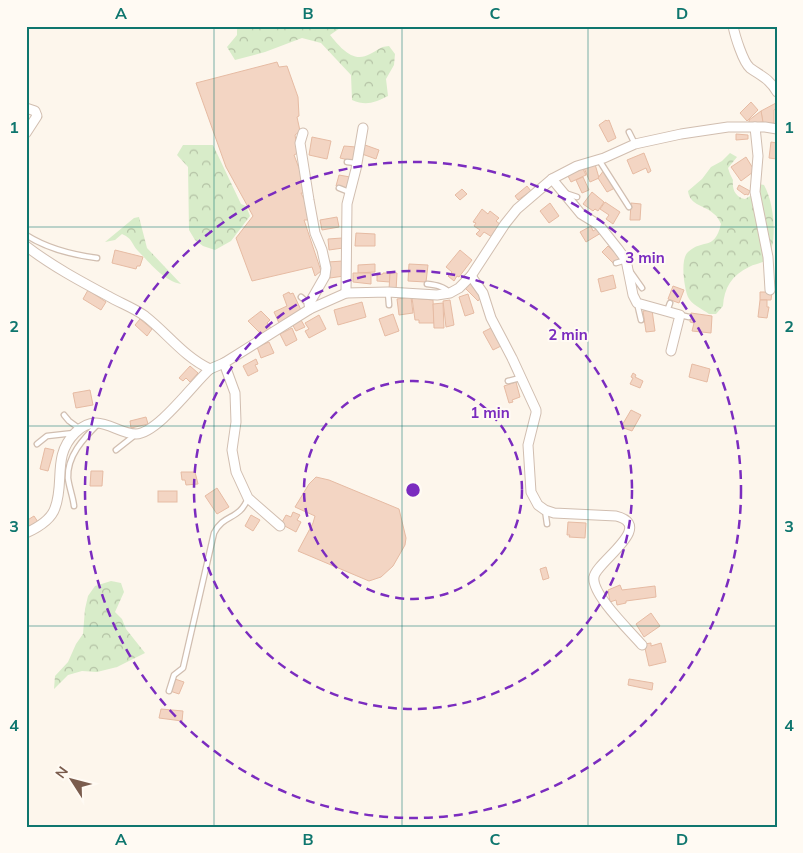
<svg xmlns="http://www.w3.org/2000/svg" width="803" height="853" font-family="Mulish,sans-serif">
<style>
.forest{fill:url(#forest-crowns)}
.building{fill:#f3d5c3;stroke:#e6bba3}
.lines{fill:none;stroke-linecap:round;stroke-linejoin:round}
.service-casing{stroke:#d1beb0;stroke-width:7}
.minor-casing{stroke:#d1beb0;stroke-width:11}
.service{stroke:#fff;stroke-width:4.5}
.minor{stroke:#fff;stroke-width:9}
.grid{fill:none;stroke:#0f766e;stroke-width:1;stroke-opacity:0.55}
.ring{fill:none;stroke:#7b2cbf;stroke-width:2.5;stroke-dasharray:9 6}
.centre{fill:#7b2cbf;stroke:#fffaf3;stroke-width:2.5}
.ring-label{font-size:15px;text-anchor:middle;font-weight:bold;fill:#7b2cbf;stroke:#fffaf3;stroke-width:4;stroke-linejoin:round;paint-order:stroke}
.neatline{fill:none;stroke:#0f766e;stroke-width:2}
.grid-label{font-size:16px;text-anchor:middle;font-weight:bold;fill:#0f766e}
</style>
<defs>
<pattern id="forest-crowns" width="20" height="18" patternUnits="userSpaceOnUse" patternTransform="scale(1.25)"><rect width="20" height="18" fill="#d8ecc9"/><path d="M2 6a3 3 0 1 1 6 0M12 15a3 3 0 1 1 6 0" fill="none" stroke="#b4c2a5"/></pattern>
</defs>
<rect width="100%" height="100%" fill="#fdf6ec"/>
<g class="forest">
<path d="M237 26 266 28 274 26H343L330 35C340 47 353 64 370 54 379 50 378 47 389 46L395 54 394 65 386 79 388 96C374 103 366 106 352 100L351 75 321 43 302 38 265 52 235 60 227 47 237 35Z"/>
<polygon points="183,145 213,145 241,204 246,206 250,216 231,241 215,250 203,246 195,240 189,230 188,167 177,155"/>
<path d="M730 153 737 157 728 168 730 174 733 180C732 189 735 197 745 199L752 195 759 184 764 185C773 201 776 229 772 247 771 252 767 257 765 261 759 264 754 264 749 267 732 275 724 288 723 306L716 314H709C702 309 691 304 688 297 684 287 680 259 688 252 703 238 714 252 721 224 719 220 717 216 714 214 705 205 690 206 688 191L702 179 711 167 722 161Z"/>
<path d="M139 217 147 248 181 284C164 281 150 263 138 251 131 243 133 239 122 234L115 240 105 242 134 218Z"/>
<polygon points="111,581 121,583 124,592 115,612 122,619 126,629 145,653 117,667 97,672 82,671 68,675 54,689 55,676 68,662 76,644 83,634 85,609 88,596 95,586"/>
</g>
<g class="building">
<polygon points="277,62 279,67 287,66 298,97 299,116 297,117 300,131 295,135 298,153 294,155 302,176 304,193 301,193 306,203 308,220 304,220 321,271 315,276 312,267 252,281 236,238 253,216 226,167 196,83"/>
<polygon points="751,102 758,110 747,121 740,113"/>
<polygon points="776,103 777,108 774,110 774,123 763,124 761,111"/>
<polygon points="761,111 763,122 749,124 749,120"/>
<polygon points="606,120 607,121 609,120 616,138 608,142 599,125"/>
<polygon points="736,134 748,135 748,139 736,140"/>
<polygon points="312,137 331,141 327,159 309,155"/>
<polygon points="771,142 777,143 777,159 769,158"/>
<polygon points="365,145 379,150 376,159 362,154"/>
<polygon points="344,146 356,147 353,161 340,158"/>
<polygon points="644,153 651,171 648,173 646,168 633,174 627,160"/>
<polygon points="746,157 754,170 752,171 753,172 741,181 731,167"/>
<polygon points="595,164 599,178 590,182 584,168"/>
<polygon points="582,167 586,175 571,182 567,174"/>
<polygon points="604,170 615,188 607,192 598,178"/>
<polygon points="339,175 350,177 347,189 336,186"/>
<polygon points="583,177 589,190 582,193 576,180"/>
<polygon points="739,185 750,191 748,195 746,194 745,195 737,189"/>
<polygon points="527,186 531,191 518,200 515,196"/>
<polygon points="462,189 467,194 460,200 455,195"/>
<polygon points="592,192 604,202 598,211 595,209 593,211 583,204"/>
<polygon points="605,202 620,212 613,224 606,219 609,215 600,209"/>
<polygon points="550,203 559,216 549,223 540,211"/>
<polygon points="631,203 641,204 640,220 630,220"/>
<polygon points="482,209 488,214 490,211 499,218 496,221 501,225 492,237 484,232 480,237 476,234 480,230 474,226 476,223 473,222"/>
<polygon points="337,217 339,227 322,230 320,220"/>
<polygon points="591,226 593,231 598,228 601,233 586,242 580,232"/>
<polygon points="356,233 375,234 375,246 355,246"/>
<polygon points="342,238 343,248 329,250 328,239"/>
<polygon points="608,246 620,258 614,264 602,252"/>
<polygon points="115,250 143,257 140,266 137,266 136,269 112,263"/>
<polygon points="460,250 472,260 459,277 457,276 454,281 448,276 452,272 446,267"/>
<polygon points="343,261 344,276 330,278 328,262"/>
<polygon points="375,264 375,272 358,273 358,265"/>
<polygon points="409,264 428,265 426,282 408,281"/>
<polygon points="353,273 371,273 371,284 353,282"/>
<polygon points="383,273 390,273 390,282 377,281 377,275 383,274"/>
<polygon points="390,273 397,273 396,291 389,290"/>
<polygon points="613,275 616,288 601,292 598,279"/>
<polygon points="470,283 481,297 478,301 465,288"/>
<polygon points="673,286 684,290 679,303 668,299"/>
<polygon points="88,290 106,302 101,310 83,299"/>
<polygon points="289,292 290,294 293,293 302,312 279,323 274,312 287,306 283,295"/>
<polygon points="760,292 772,292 771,300 760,300"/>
<polygon points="468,294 474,313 465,316 459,297"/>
<polygon points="411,297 413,313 399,315 397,299"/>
<polygon points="412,298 433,300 434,323 419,323 419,320 415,320"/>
<polygon points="450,300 454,325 446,327 443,301"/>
<polygon points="760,300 767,300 767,307 769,307 767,318 758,317"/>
<polygon points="362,302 366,317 338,325 334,310"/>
<polygon points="443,303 444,328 434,328 433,304"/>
<polygon points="652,310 655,331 646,332 643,311"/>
<polygon points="261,311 270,320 267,323 271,328 261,334 248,321"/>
<polygon points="691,313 712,316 711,333 692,331 694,323 690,322"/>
<polygon points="393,314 399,331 385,336 379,319"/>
<polygon points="319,315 326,329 309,338 305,331 309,329 305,323"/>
<polygon points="140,319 152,329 147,336 135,325"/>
<polygon points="301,320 305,327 296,331 292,324"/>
<polygon points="292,328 297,340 286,346 280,334"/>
<polygon points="491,328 501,346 493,350 483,332"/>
<polygon points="269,342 274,353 261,358 257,347"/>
<polygon points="256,359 258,364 255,365 258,371 248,376 243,366"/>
<polygon points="692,364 710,369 707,382 689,377"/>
<polygon points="190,366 198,373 190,382 186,378 183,381 179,378"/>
<polygon points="633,373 636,375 635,377 643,381 640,388 630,384 633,378 631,377"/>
<polygon points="516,382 520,397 512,400 513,402 509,403 504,386"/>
<polygon points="90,390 93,405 76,408 73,393"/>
<polygon points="631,410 641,415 632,431 621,427"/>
<polygon points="146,417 148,424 131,428 130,421"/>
<polygon points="45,448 54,450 48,471 40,469"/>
<polygon points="91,471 103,471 102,486 90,486"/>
<polygon points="181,472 195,472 198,484 186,485 185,480 182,480"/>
<polygon points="316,477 329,480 399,509 406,538 405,545 393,566 381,577 369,581 298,551 313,523 315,516 295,507 309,484"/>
<polygon points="217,488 229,507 217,514 205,496"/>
<rect x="158" y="491" width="19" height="11"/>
<polygon points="293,512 300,515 297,520 301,522 296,532 281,524 286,515 291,517"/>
<polygon points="251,515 260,520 253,531 245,526"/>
<polygon points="34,516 38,522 26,531 26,521"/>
<polygon points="568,522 586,523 585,538 569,537 570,535 567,535"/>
<polygon points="546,567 549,578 543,580 540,569"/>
<polygon points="620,585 622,590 655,586 656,597 626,601 626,603 617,605 616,600 610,602 608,590"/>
<polygon points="651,613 660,626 644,637 636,624"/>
<polygon points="651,643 651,646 661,643 666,662 649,666 644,644"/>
<polygon points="175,679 184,682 179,694 170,691"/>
<polygon points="629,679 653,683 652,690 628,685"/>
<polygon points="161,709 183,711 182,721 159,718"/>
</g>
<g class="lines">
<g class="service-casing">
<g id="service">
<polyline points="629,132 635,144"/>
<polyline points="599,160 629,207"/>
<polyline points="347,162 356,163"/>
<polyline points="339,188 349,192"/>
<polyline points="565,193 577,197"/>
<path d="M26 235C48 249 73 255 97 258"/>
<polyline points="616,263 626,260"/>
<polyline points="630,271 642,288"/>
<path d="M427 284C435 285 444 286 450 293"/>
<polyline points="388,292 389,305"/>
<polyline points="301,297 309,304"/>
<polyline points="637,303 641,320"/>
<polyline points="667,311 670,303"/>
<polyline points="680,315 689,317"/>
<polyline points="508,381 520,378"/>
<polyline points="64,415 69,421 80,429"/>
<polyline points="37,444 47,436 74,433"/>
<polyline points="116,450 135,435"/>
<path d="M74 506C73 497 69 487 68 478 67 456 83 439 98 424"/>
<polyline points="545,510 547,524"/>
<path d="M169 691 174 675 183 668 214 533C224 513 239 521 248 498"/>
</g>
</g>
<g class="minor-casing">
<g id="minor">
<path d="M733 26C735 36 743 62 750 68 761 76 770 79 777 92"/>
<polyline points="26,108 35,111 37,116 26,133"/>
<polyline points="755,127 758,156 755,192 768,257 770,290"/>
<polyline points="303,133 300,143 309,200 315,233 322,250 326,268 325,276 309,304 310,309"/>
<polyline points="552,179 581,214 599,225 618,249 626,260 633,295 637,303 680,315 671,351"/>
<path d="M26 246C52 266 80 281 108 296 120 303 134 308 145 316 167 333 184 357 210 369L224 363 310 309 346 293 388 292 437 295 450 293 459 288 471 276 505 224 517 209 552 179 577 166 604 158 635 144 681 134 728 127H765L777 129"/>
<path d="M471 276 483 293 491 318 512 358 536 410V413L528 445 531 492 538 505 545 510 554 513 616 516C656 526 596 562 594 577 591 594 630 631 642 645"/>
<polyline points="346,293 347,204 356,169 363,128"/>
<polyline points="224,363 235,393 236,422 232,450 236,472 248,498 280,526"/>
<path d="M26 533C37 528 51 520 55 508 65 482 52 456 75 433 98 410 115 434 136 434 158 433 193 384 210 369"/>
</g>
</g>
<use href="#service" class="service"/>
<use href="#minor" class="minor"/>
</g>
<path class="grid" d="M214 26V827M402 26V827M588 26V827M26 227H777M26 426H777M26 626H777"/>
<g class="ring">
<circle cx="413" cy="490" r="109"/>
<circle cx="413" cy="490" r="219"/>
<circle cx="413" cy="490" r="328"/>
</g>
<circle cx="413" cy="490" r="8" class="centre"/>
<g class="ring-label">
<text x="645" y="263">3 min</text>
<text x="568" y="340">2 min</text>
<text x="490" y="418">1 min</text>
</g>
<rect width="803" height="853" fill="none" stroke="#fffaf3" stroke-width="55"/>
<g transform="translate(72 780) rotate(306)" stroke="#fffaf3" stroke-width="4" paint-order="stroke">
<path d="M0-4L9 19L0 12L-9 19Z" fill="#7a5c4d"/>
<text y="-8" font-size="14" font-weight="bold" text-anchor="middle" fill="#7a5c4d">N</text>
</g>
<rect x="28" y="28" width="748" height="798" class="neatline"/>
<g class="grid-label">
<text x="121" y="19">A</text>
<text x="308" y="19">B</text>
<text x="495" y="19">C</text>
<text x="682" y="19">D</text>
<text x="14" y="133">1</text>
<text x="789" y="133">1</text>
<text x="14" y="332">2</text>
<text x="789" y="332">2</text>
<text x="14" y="532">3</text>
<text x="789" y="532">3</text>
<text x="14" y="731">4</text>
<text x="789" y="731">4</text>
<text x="121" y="845">A</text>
<text x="308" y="845">B</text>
<text x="495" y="845">C</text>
<text x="682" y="845">D</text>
</g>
</svg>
